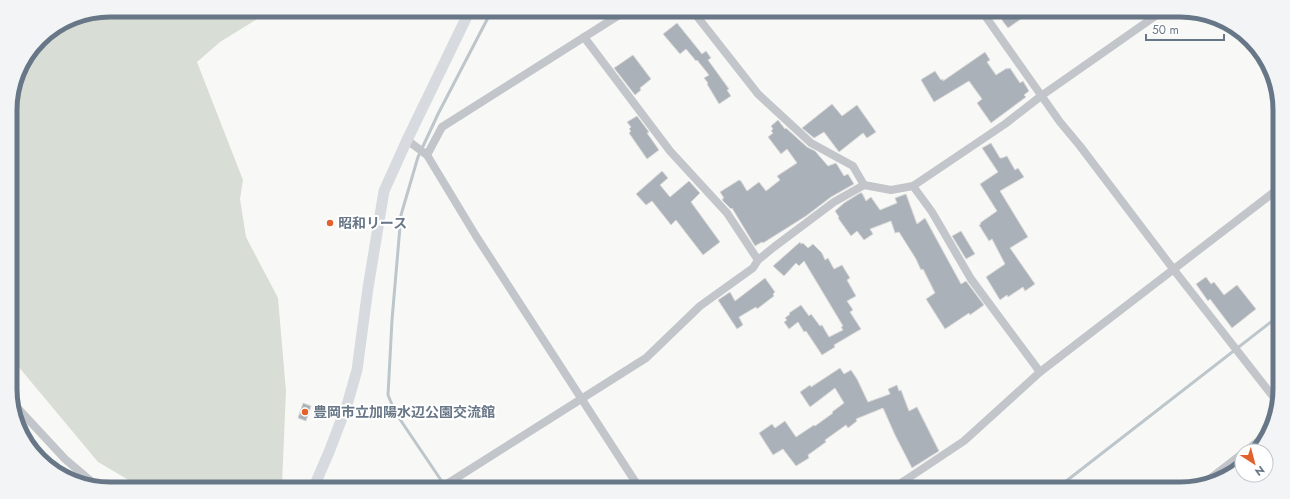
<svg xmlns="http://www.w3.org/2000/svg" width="1290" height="499" font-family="Jost,'Noto Sans JP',sans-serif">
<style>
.green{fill:#d8ded5}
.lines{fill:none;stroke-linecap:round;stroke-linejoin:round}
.stream{stroke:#bcc6cb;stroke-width:3}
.building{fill:#aab1b8;stroke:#dadad8}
.street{stroke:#c2c5ca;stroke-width:8}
.secondary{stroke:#d7dbdf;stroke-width:11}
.poi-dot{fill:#e3622c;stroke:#fff;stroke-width:1.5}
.labels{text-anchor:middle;stroke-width:4;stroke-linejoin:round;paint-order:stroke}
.poi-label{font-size:14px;font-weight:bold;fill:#687787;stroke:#fff;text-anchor:start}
.rim{fill:none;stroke:#687787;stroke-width:5}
</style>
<rect width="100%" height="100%" fill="#f8f9f6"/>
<polygon class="green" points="110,10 272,10 220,42 197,62 243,180 240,199 246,237 278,298 286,391 282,485 276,489 144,489 98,462 12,359 10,103 20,66 44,35 72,18"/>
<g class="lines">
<g class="stream">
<polyline points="447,489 395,412 388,395 392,320 401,215 418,157 438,114 492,10"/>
<polyline points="1056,489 1276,318"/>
</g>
</g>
<g class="building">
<polygon points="1006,10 1034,10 1008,28 998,15"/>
<polygon points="677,23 702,54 706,51 711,58 708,60 729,89 727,90 731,96 719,104 707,84 708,83 704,78 709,75 697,60 696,61 686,49 680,54 663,34"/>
<polygon points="985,52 990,60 987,62 996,75 1007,68 1007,69 1010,68 1020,83 1023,81 1029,91 1024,95 1026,97 991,123 977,103 982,99 969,81 934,102 921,80 922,79 935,71 941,80 943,79 943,81"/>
<polygon points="633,55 651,79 640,88 641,90 635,95 614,68"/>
<polygon points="832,104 842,116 857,105 876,132 867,138 863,133 839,152 824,132 814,138 802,128"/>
<polygon points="637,116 649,132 647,133 659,150 647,159 629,133 631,131 629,129 631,127 627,122"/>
<polygon points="778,120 785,129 786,128 807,147 815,151 828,166 836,163 844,176 848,174 854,184 831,197 806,216 763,243 762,242 755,246 732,208 731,209 723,201 722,199 724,198 720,192 739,180 741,181 747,191 759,182 766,191 780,180 777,176 797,163 787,149 781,154 768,137 773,133 771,131 773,129 771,126"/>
<polygon points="991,143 1000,158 1002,158 1007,156 1015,170 1018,168 1024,177 1000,191 1028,237 1010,248 1035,284 1025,291 1023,287 1008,297 1007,295 1000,300 986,277 1005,264 992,239 989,241 979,225 981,224 980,223 997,211 980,184 998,172 982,148"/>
<polygon points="662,171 668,178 660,185 670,197 689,181 700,193 691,202 720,242 703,255 676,220 671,225 652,201 646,205 636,194"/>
<polygon points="860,193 862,193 866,201 871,197 880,210 897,203 895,198 906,194 917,224 925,218 961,284 966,281 984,305 970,315 969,313 945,329 926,299 935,293 923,269 921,270 916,259 899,232 895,233 891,221 870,229 873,234 864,240 857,231 851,236 838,218 839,217 835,211 844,203"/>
<polygon points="961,231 975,254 966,259 952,236"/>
<polygon points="800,242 801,244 803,243 808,248 813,244 822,253 825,260 828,258 834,269 842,265 850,278 847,280 856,296 847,301 853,310 850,312 861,329 834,345 835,347 822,355 806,331 804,332 798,322 789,329 784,322 787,320 785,318 790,314 789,313 801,305 809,316 811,314 820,326 822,325 829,337 843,330 841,327 843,326 804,261 799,266 796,263 784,276 773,266"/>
<polygon points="1206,277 1211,284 1214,282 1224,295 1237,285 1256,309 1232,328 1210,299 1208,301 1196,284"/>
<polygon points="765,278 775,292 773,294 774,296 757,309 756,307 739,317 743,325 737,329 718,300 730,292 735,301"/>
<polygon points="840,368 844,374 851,370 857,379 868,402 890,394 888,389 897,385 899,391 901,390 909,411 917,407 939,451 912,468 895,435 883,408 856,419 857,421 848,428 846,425 825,440 826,442 808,455 809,458 796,466 783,449 773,455 759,433 772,424 775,428 785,421 796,437 814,425 815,426 833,413 832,412 844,403 835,388 810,407 800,392 810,385 811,387"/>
<polygon points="303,403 311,406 306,421 298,418"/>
</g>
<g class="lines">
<g class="street">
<polyline points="692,10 758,94 811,143 853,166 864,185"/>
<polyline points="981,10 1060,122 1080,146 1174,270 1275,399"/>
<polyline points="584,37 670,151 727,213 758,260"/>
<polyline points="407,140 427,155 476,236 640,489"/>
<polyline points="427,155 442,127 627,10"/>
<polyline points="913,186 932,212 971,279 1040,372"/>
<polyline points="12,402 65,459 98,487"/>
<polyline points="1246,451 1263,437"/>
<polyline points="1207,481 1242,454"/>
<polyline points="903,482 909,489"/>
<polyline points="439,489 646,358 700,306 753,268 758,260 774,247 834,202 864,185 891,190 913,186 1005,124 1041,96 1164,10"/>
<polyline points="892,489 964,441 1040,372 1278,189"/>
</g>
<polyline class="secondary" points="313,489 329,452 347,405 357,370 368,288 384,191 407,140 470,10"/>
</g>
<g class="poi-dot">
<circle cx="330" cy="223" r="4"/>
<circle cx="305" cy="412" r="4"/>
</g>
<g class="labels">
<g class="poi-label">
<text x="338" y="228">昭和リース</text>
<text x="313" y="417">豊岡市立加陽水辺公園交流館</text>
</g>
</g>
<path d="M0 0H1290V499H0ZM110 17H1180A93 93 0 0 1 1273 110V389A93 93 0 0 1 1180 482H110A93 93 0 0 1 17 389V110A93 93 0 0 1 110 17Z" fill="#f3f4f5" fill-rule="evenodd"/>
<path class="rim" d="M110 17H1180A93 93 0 0 1 1273 110V389A93 93 0 0 1 1180 482H110A93 93 0 0 1 17 389V110A93 93 0 0 1 110 17Z"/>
<g transform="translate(1254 463) rotate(144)"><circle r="19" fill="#ffffff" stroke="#c3c9cf"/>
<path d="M0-3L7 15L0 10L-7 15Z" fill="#e3622c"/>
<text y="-6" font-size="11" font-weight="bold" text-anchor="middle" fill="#687787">N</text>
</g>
<path d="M1146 34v6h78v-6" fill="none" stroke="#687787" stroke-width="2"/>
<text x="1152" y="34" font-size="12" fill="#687787" stroke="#ffffff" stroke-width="3" paint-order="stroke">50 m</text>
</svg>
